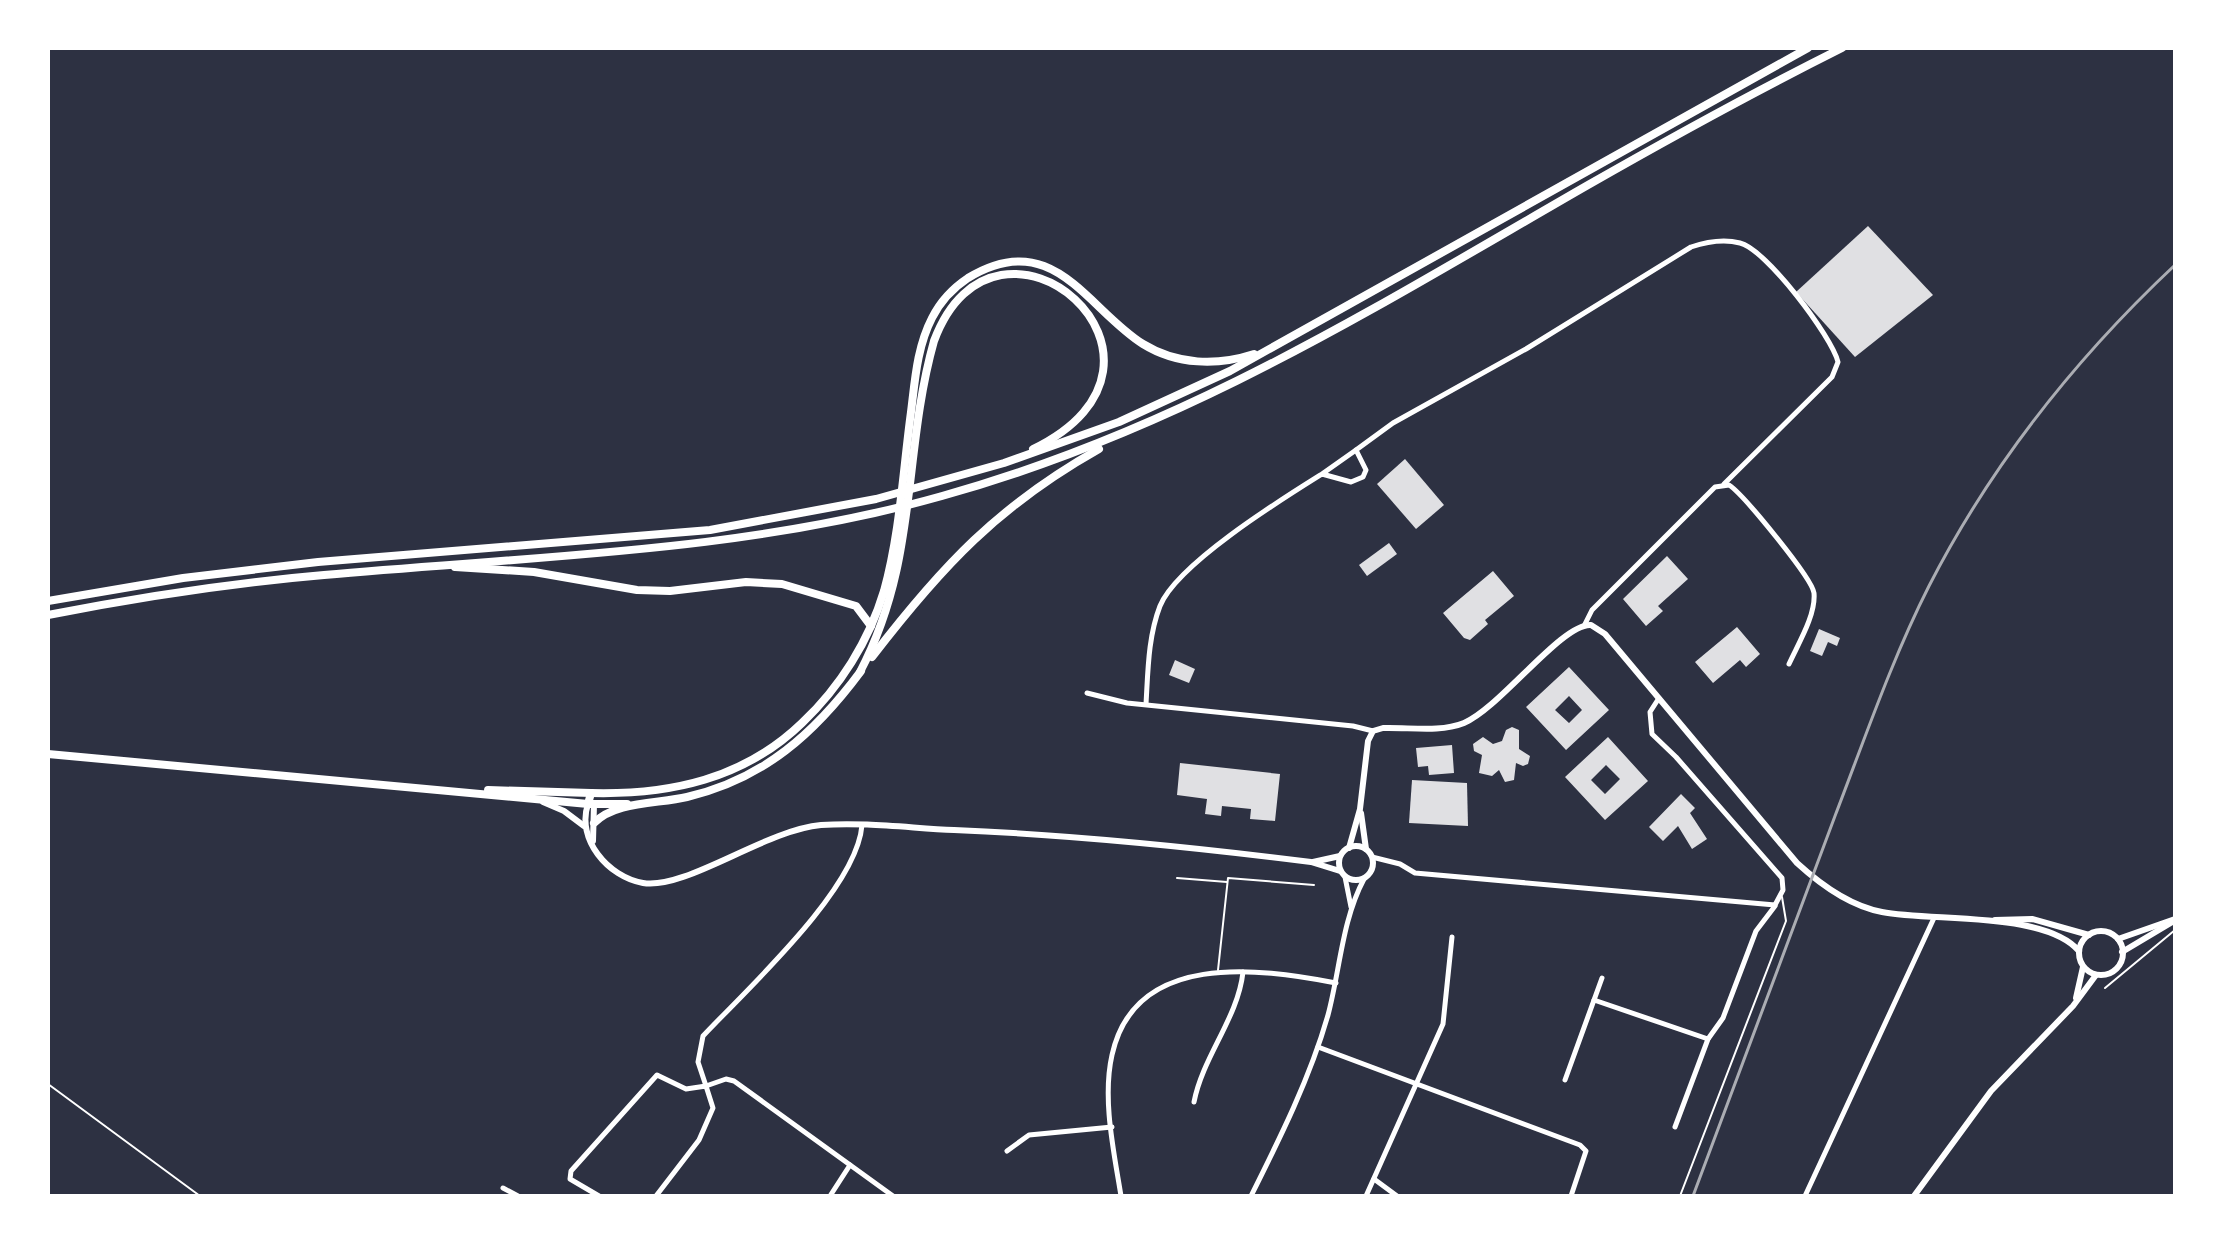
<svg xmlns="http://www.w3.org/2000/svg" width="2223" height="1244" font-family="'DM Sans',sans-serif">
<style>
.building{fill:#e0e0e3;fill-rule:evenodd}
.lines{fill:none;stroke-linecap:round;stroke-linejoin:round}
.path{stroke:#fff;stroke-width:2}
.service{stroke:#fff;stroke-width:2}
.minor{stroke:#fff;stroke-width:5}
.tertiary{stroke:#fff;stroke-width:6}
.primary{stroke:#fff;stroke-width:8}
.trunk{stroke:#fff;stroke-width:8}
.rail{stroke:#abadb3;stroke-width:3}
</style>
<rect width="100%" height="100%" fill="#2d3142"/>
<g class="building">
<polygon points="1868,226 1933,295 1855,357 1796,292"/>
<polygon points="1405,459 1444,505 1416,529 1377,484"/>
<polygon points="1389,543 1397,554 1367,576 1359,565"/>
<polygon points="1667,556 1688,579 1658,606 1663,611 1646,626 1623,599"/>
<polygon points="1493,571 1514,596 1485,620 1488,624 1470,640 1464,638 1443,613"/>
<polygon points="1737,627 1760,654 1746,667 1740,660 1713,683 1695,662"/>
<polygon points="1819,629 1840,638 1837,646 1828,642 1822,656 1810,651"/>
<polygon points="1175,660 1195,669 1189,683 1169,675"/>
<path d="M1569 667 1609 710 1566 750 1526 707ZM1569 696 1582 710 1569 723 1555 710Z"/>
<polygon points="1512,727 1519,730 1519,749 1530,756 1528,764 1523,766 1516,763 1514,780 1505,782 1499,770 1492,776 1479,773 1482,755 1474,751 1473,744 1483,737 1493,744 1502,741 1506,730"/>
<path d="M1608 737 1648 781 1605 820 1565 777ZM1606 765 1620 779 1605 794 1591 780Z"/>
<polygon points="1452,745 1454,773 1429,775 1428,766 1418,767 1416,748"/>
<polygon points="1180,763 1280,774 1275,821 1250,819 1251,809 1222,806 1221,816 1205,814 1207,799 1177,795"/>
<polygon points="1412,780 1467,783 1468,826 1409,823"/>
<polygon points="1681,794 1695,808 1690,813 1707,839 1692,849 1678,826 1663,841 1649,827"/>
</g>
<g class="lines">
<g class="path">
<polyline points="2105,988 2175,930"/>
<polyline points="48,1084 200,1196"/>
</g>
<g class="service">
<polyline points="1177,878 1227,882"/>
<polyline points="1218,970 1228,878 1314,885"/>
<polyline points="1680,1196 1786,921 1782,897"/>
</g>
<g class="minor">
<path d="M1356 450 1393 423 1526 349 1691 247C1706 242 1724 239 1740 243 1766 249 1832 337 1838 362L1832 377 1724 484"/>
<path d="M1585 624 1592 610 1715 487 1729 485C1743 494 1812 578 1814 593 1816 615 1798 644 1789 664"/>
<polyline points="1087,693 1127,703 1353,726 1373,731"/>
<path d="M1146 704C1148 671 1148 637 1160 606 1177 564 1282 499 1322 474L1351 482 1363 477 1366 470 1356 450 1322 474"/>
<path d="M862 825C857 889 748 988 703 1036L698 1062 706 1086 726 1079 734 1081 893 1196"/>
<polyline points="1372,857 1400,864 1415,873 1775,905 1783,890 1782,878 1676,757 1652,734 1650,712 1659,698"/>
<polyline points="1345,877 1351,907"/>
<polyline points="1594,1000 1708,1039"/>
<polyline points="1318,1047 1580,1145 1586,1151 1571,1196"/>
<polyline points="1565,1080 1602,978"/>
<path d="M1194 1102C1203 1056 1238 1018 1243 972"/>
<polyline points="1675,1127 1708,1039 1723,1018 1756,931 1775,906"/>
<polyline points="1007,1151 1029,1135 1112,1127"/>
<polyline points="1374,1179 1397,1196"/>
<polyline points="503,1188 518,1196"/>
<polyline points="599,1196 570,1179 571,1171 657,1075 686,1089 706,1086 713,1108 699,1140 656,1196"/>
<polyline points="830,1196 850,1165"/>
<path d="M1121 1196C1114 1152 1102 1099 1112 1055 1135 951 1258 968 1336 983"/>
<path d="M1251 1196C1280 1138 1310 1078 1328 1015 1340 970 1342 920 1364 879"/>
<polyline points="1366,1196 1443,1024 1452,937"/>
<polyline points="1805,1196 1934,918"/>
</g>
<g class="tertiary">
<polyline points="543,802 564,811 584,826"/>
<path d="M588 804C576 839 608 877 643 883 686 890 765 830 821 825 865 822 910 828 954 830 1074 835 1192 847 1311 862L1340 871"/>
<polyline points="1361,813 1366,849"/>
<polyline points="593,841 594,804"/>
<circle cx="1356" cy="863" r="17"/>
<path d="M1349 848 1360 809 1368 741 1373 731 1383 728C1409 727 1439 733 1464 723 1500 708 1562 623 1591 625L1605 634 1797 863C1821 885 1850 906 1882 912 1933 922 2045 911 2079 951"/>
<polyline points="1313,862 1340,856"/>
<polyline points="1995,920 2032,919 2089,935"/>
<circle cx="2101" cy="953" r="22"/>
<polyline points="2118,939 2175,919"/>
<polyline points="2122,952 2174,921"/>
<polyline points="2076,998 2083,967"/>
<polyline points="1914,1196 1991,1091 2073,1006 2096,975"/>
</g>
<g class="primary">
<polyline points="48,754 588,804 591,793"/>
<polyline points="488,790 591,793"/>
</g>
<g class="trunk">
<polyline points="455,567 534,572 637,590 670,591 746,582 782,584 856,606 871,626"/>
<polyline points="48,601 183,578 318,562 710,530 876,499 1004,463 1119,422 1230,371 1808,48"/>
<path d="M48 615C139 597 231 583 324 575 531 556 740 553 942 496 1183 429 1374 308 1588 185 1672 137 1756 91 1842 48"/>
<path d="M872 657C942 566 998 506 1099 449"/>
<path d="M860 672C919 560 902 455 934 341 996 174 1215 361 1033 449"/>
<path d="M591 793C670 795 744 779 802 723 840 687 869 641 884 591 900 533 903 471 911 412 915 380 917 347 932 318 940 302 953 288 968 278 1053 226 1087 309 1143 344 1177 365 1217 366 1254 354"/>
<polyline points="588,804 627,804"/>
<path d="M594 823C615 801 658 804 687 797 764 779 815 733 861 671"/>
</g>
<path class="rail" d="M1693 1196C1740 1069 1787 942 1835 816 1865 738 1892 659 1929 586 1991 465 2077 357 2175 265"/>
</g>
<rect width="2223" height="1244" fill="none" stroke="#ffffff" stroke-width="100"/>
</svg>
